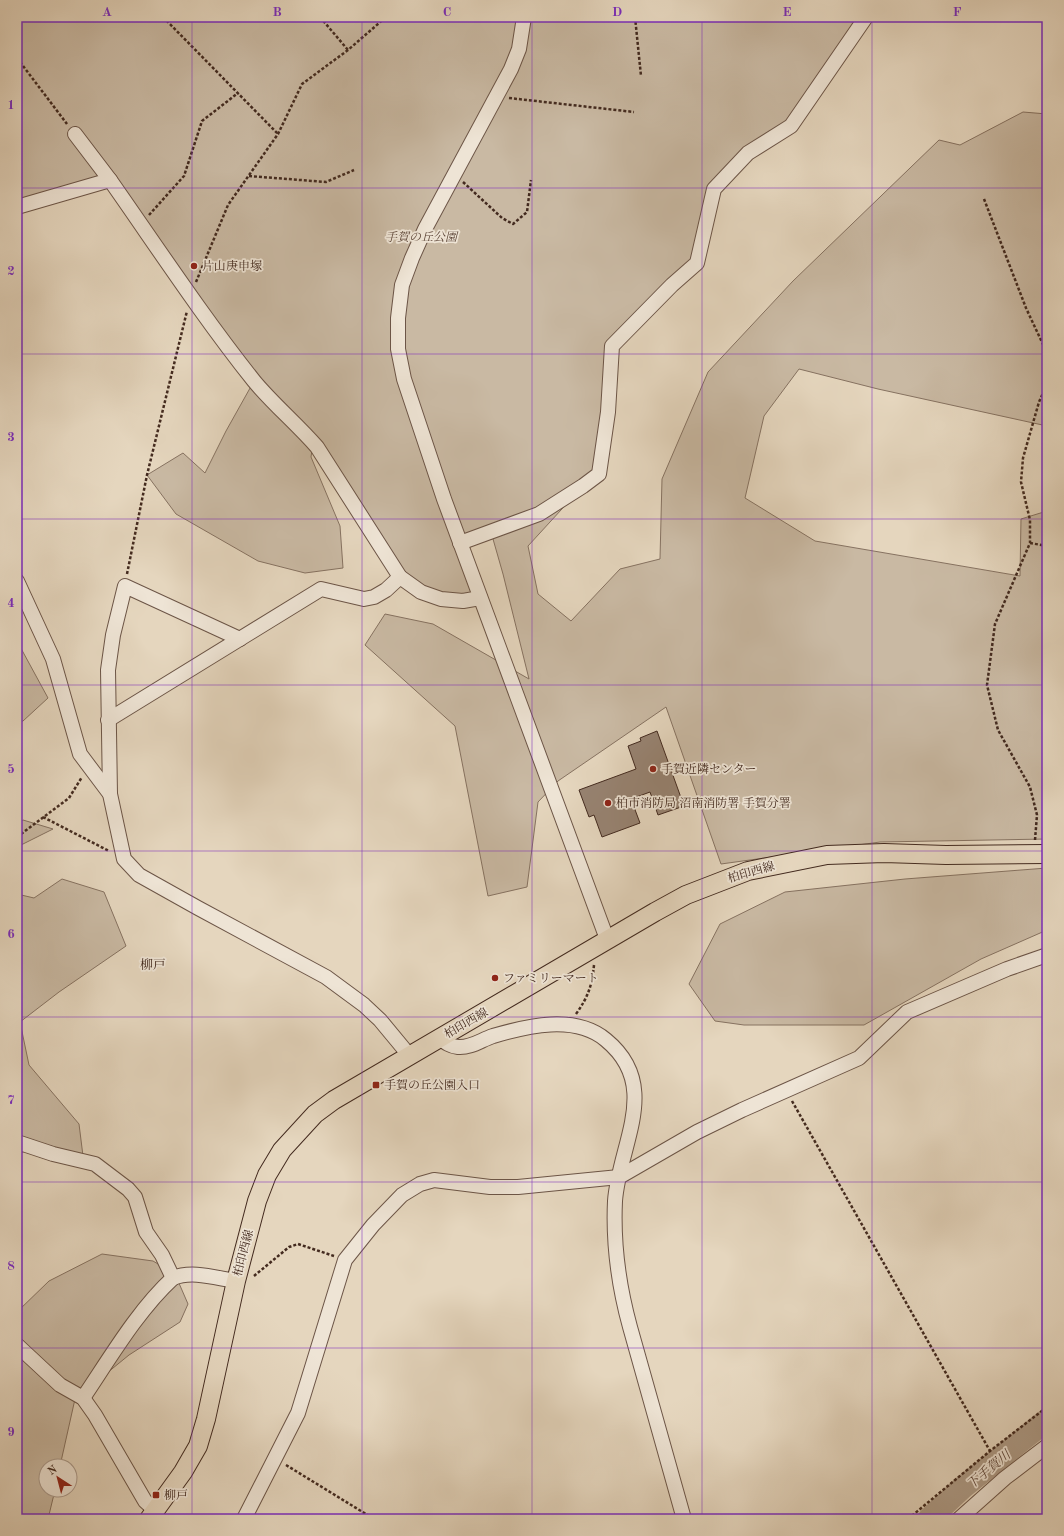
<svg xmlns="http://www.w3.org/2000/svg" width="1064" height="1536" font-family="'Old Standard TT','Noto Serif JP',serif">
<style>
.green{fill:#c9b9a3;stroke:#867261}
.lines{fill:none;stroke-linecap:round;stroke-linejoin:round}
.river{stroke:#ae9c88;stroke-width:23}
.building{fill:#978372;stroke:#432a1f}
.minor-casing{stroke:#6c5547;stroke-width:16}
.major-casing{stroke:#432a1f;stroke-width:20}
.path{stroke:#432a1f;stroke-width:2.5;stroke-dasharray:3 2;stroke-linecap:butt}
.minor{stroke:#eee4d5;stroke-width:14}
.major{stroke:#e5d6be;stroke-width:18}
.grid{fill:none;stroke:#7b2cbf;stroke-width:1;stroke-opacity:0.55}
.poi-dot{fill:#8f2418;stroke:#eee4d5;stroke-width:1.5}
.labels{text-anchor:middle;stroke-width:3.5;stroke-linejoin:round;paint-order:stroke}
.park-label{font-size:12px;font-style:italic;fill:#5e4739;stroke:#eee4d5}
.poi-label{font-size:12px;fill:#432a1f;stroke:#eee4d5;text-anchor:start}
.street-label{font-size:12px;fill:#432a1f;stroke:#eee4d5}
.neighbourhood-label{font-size:13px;fill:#432a1f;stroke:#eee4d5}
.water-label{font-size:13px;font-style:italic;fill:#5e4639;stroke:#eee4d5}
.neatline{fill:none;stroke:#7b2cbf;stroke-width:1.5}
.grid-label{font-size:13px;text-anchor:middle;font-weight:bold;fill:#7b2cbf}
</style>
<rect width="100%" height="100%" fill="#e5d6be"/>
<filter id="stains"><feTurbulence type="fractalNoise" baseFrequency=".005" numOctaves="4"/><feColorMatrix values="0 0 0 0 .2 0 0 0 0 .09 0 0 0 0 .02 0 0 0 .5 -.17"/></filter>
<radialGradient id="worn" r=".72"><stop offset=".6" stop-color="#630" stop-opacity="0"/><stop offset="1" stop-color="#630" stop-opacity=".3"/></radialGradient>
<g class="green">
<polygon points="17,17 866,17 791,126 724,179 697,263 612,346 599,474 583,486 528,546 538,594 571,621 620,569 660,559 662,479 708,372 793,281 939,140 960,145 1023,112 1047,114 1047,426 878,389 799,369 764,416 745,498 815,541 1020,576 1021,519 1047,511 1047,839 880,842 721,864 666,707 558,781 538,802 527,887 488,896 455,726 365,645 385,614 433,624 529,679 503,574 491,532 460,543 480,598 463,601 412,586 313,443 311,457 340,526 343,568 305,573 258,561 176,514 147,475 183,453 205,473 226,431 254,381 110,180 17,207"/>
<polygon points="17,641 48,698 23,721 17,723"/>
<polygon points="23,820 53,829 17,847 17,824"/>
<polygon points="1047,868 1047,930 981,959 864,1025 744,1025 715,1021 689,984 720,924 785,892 905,879"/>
<polygon points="62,879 104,892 126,946 59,992 20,1022 29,1065 79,1124 83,1156 29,1149 17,1155 17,894 34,898"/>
<polygon points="102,1254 153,1261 175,1274 188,1304 180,1322 129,1355 75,1399 60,1466 46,1466 46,1490 55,1490 48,1519 17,1519 17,1312 49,1281"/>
</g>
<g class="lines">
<polyline class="river" points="929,1519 962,1488 1047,1420"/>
</g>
<polygon class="building" points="657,731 684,806 658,815 650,792 631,799 640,823 602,837 594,815 589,817 579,790 636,769 628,746 641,741 640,738"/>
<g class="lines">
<g class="minor-casing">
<g id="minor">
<polyline points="524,17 519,49 511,69 425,229 412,258 402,285 398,318 398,349 404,379 444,499 607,939"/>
<path d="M110 180C157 247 203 317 254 381 273 404 297 424 317 447L400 577 421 592 441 599 463 601 480 598"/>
<polyline points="17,207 110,180 75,134"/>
<polyline points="460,543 539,514 583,486 599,474 608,412 612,346 672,285 697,263 714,189 748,153 791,126 866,17"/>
<polyline points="17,581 53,659 80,754 110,794 124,859 139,875 198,908 326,977 364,1005 380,1020 409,1055"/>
<polyline points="108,720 321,589 364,599 374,597 386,590 400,577"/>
<polyline points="110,794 108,670 113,635 125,586 240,639"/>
<path d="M440 1038C446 1043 450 1046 458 1047 471 1048 481 1040 493 1036 527 1026 575 1014 606 1040 662 1086 619 1144 615 1201 613 1243 619 1287 630 1327L684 1519"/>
<path d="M17 1142 53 1154 95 1164 128 1189 135 1197 146 1232 162 1255 173 1278C192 1270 216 1278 236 1281"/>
<polyline points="17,1345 60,1385 83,1398 95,1415 145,1501 156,1511"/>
<path d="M83 1398C110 1358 138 1310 173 1278"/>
<polyline points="244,1519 298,1413 345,1260 373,1225 402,1195 420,1184 434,1180 490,1187 518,1187 619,1177 697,1132 742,1110 859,1058 907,1012 1007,969 1047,955"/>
<polyline points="959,1519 1005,1478 1047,1446"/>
</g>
</g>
<g class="major-casing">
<polyline id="major" points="149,1519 183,1472 198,1446 206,1419 236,1281 257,1201 267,1175 282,1150 315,1114 334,1100 655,912 686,895 748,871 827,855 884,853 946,855 1047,854"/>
</g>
<g class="path">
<polyline points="163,17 278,134"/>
<polyline points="320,17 348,50"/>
<polyline points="635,17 641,76"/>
<polyline points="17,58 67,124"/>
<polyline points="509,98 634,112"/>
<polyline points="249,176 326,182 354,170"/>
<polyline points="463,182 502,218 513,224 527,212 531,180"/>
<polyline points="984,199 1026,308 1047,353"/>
<polyline points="149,215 184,176 202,121 238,93"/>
<polyline points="196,282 228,205 278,134 302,84 348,50 386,17"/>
<polyline points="1030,543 1047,546"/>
<polyline points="127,574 147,475 187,311"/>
<polyline points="43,817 109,851"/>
<polyline points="17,837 69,798 82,777"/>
<polyline points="1035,840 1037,815 1030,787 998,730 987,685 995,624 1030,543 1030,520 1021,482 1023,458 1039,402 1047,384"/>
<path d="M576 1014C588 997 592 986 594 965"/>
<polyline points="792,1101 990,1451"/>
<polyline points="254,1276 289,1247 298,1244 334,1256"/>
<polyline points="286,1465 374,1519"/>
<polyline points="908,1519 990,1451 1047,1407"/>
</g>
<use href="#minor" class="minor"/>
<use href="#major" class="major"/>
</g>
<path class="grid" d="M192 17V1519M362 17V1519M532 17V1519M702 17V1519M872 17V1519M17 188H1047M17 354H1047M17 519H1047M17 685H1047M17 851H1047M17 1017H1047M17 1182H1047M17 1348H1047"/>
<g class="poi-dot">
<circle cx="194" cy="266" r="4"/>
<circle cx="653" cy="769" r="4"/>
<circle cx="608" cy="803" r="4"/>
<circle cx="495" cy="978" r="4"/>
<rect x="372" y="1081" width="8" height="8" rx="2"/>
<rect x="152" y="1491" width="8" height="8" rx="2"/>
</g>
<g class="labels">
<g class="park-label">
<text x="421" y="241">手賀の丘公園</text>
</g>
<g class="poi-label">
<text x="202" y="270">片山庚申塚</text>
<text x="661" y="773">手賀近隣センター</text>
<text x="616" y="807">柏市消防局 沼南消防署 手賀分署</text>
<text x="503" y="982">ファミリーマート</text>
<text x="384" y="1089">手賀の丘公園入口</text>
<text x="164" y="1499">柳戸</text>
</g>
<g class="street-label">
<text transform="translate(751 872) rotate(-16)" y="4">柏印西線</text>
<text transform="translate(466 1023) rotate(-30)" y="4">柏印西線</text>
<text transform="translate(243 1253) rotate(-75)" y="4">柏印西線</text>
</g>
<g class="neighbourhood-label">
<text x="153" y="969">柳戸</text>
</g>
<g class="water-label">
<text transform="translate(988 1469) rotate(-40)" y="5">下手賀川</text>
</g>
</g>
<rect width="1064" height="1536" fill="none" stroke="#e5d6be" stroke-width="44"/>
<g transform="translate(58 1478) rotate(324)"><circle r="19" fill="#eee4d5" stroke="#aa9a8c"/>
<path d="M0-3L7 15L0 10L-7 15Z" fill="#8f2418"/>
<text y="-6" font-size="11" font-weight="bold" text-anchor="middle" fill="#432a1f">N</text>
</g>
<rect x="22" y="22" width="1020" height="1492" class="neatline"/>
<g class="grid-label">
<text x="107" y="16">A</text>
<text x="277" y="16">B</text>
<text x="447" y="16">C</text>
<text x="617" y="16">D</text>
<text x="787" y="16">E</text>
<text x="957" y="16">F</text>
<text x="11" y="109">1</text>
<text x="11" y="275">2</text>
<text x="11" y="441">3</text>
<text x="11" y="607">4</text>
<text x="11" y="773">5</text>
<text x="11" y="938">6</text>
<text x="11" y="1104">7</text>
<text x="11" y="1270">8</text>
<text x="11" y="1436">9</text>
</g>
<rect width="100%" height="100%" filter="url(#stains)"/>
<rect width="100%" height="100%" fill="url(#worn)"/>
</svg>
